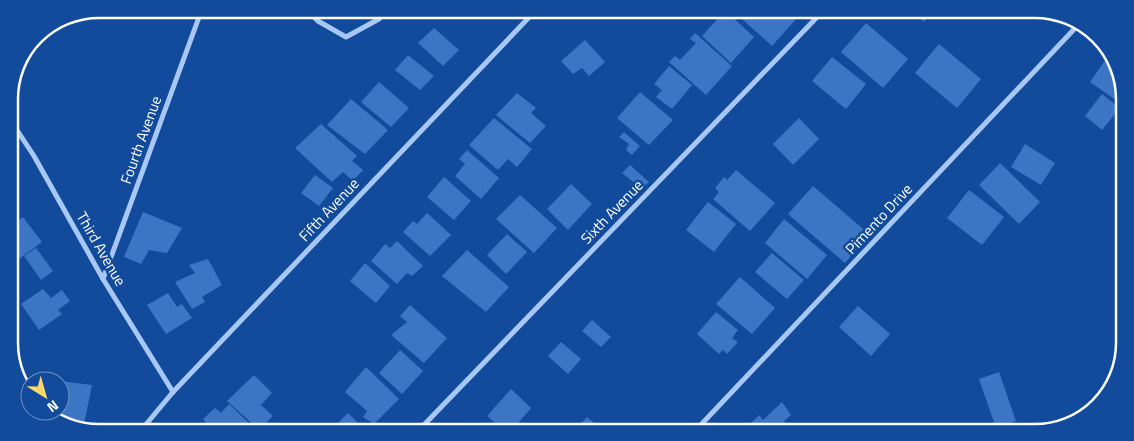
<svg xmlns="http://www.w3.org/2000/svg" width="1134" height="441" font-family="'Titillium Web',sans-serif">
<style>
.building{fill:#3b75c3}
.lines{fill:none;stroke-linecap:round;stroke-linejoin:round}
.minor{stroke:#a7c8f4;stroke-width:5}
.labels{text-anchor:middle;stroke-width:5;stroke-linejoin:round;paint-order:stroke}
.street-label{font-size:15px;fill:#fff;stroke:#124b9c}
.rim{fill:none;stroke:#fff;stroke-width:2.5}
</style>
<rect width="100%" height="100%" fill="#124b9c"/>
<g class="building">
<polygon points="724,12 727,12 754,37 731,63 702,36"/>
<polygon points="734,12 790,12 797,18 772,46"/>
<polygon points="913,13 931,13 924,22"/>
<polygon points="866,23 908,59 883,88 841,52"/>
<polygon points="434,28 459,50 443,66 418,43"/>
<polygon points="695,33 732,66 706,95 669,62 675,56 680,60 696,43 690,39"/>
<polygon points="585,40 605,62 589,76 582,68 573,74 561,61"/>
<polygon points="939,44 981,79 957,108 915,73"/>
<polygon points="1110,53 1124,87 1124,106 1090,82"/>
<polygon points="408,55 434,76 420,90 395,70"/>
<polygon points="832,57 866,84 846,109 812,81"/>
<polygon points="669,66 692,85 672,109 656,97 662,90 654,84"/>
<polygon points="379,82 409,108 391,127 361,102"/>
<polygon points="640,92 673,120 649,145 617,118"/>
<polygon points="517,93 536,108 531,113 546,126 530,143 496,115"/>
<polygon points="1102,94 1120,108 1102,130 1085,116"/>
<polygon points="351,99 388,130 365,154 327,125"/>
<polygon points="494,118 532,149 517,167 508,159 498,170 469,145"/>
<polygon points="799,118 819,139 793,165 773,144"/>
<polygon points="321,124 357,156 352,161 363,170 353,181 343,172 332,182 295,148"/>
<polygon points="624,132 640,146 632,155 626,150 629,144 619,137"/>
<polygon points="1025,144 1055,163 1041,185 1011,167"/>
<polygon points="467,150 499,178 481,199 455,176 465,164 459,159"/>
<polygon points="1000,163 1040,202 1019,224 979,185"/>
<polygon points="630,165 649,182 642,189 622,173"/>
<polygon points="736,170 775,203 750,231 713,199 719,192 715,188 724,177 727,180"/>
<polygon points="315,175 333,188 319,206 301,193"/>
<polygon points="444,177 471,201 454,220 427,197"/>
<polygon points="571,184 592,204 568,230 547,209"/>
<polygon points="813,186 869,234 845,263 788,214"/>
<polygon points="969,190 1004,217 982,245 947,218"/>
<polygon points="520,195 557,228 534,253 496,219"/>
<polygon points="708,202 736,224 714,252 686,230"/>
<polygon points="143,212 182,228 167,253 149,250 141,264 124,257"/>
<polygon points="427,213 451,235 430,256 403,232 413,221 417,224"/>
<polygon points="23,217 42,242 12,264 10,261 10,227"/>
<polygon points="784,219 827,255 807,279 765,243"/>
<polygon points="507,234 527,252 506,274 487,255"/>
<polygon points="397,241 423,266 412,276 407,273 397,284 371,261 385,244 390,248"/>
<polygon points="36,248 53,271 41,280 24,256"/>
<polygon points="467,250 509,287 486,312 442,276"/>
<polygon points="772,253 804,280 787,299 755,272"/>
<polygon points="208,259 222,285 202,297 205,302 192,309 175,282 195,273 189,265"/>
<polygon points="365,263 390,286 376,303 350,281"/>
<polygon points="740,277 775,308 752,334 716,304"/>
<polygon points="43,289 51,298 62,290 70,301 58,310 62,314 39,330 21,304"/>
<polygon points="168,293 177,307 182,304 192,318 166,334 147,305"/>
<polygon points="410,305 447,338 424,363 391,335 407,322 400,316"/>
<polygon points="858,306 890,334 871,356 839,327"/>
<polygon points="716,312 738,330 732,338 738,342 727,354 723,350 719,354 697,334"/>
<polygon points="592,320 611,337 601,347 582,331"/>
<polygon points="561,342 581,359 568,374 548,356"/>
<polygon points="400,350 423,371 402,394 379,373"/>
<polygon points="366,367 399,399 374,424 363,417 367,411 345,392"/>
<polygon points="999,372 1016,421 996,428 979,379"/>
<polygon points="254,375 272,393 261,405 273,416 261,428 257,428 227,401"/>
<polygon points="60,381 92,385 84,424 57,419 45,411 60,411"/>
<polygon points="511,389 531,408 512,430 502,429 487,416"/>
<polygon points="782,402 791,415 784,421 794,431 755,431 749,425 759,415 763,420"/>
<polygon points="229,404 252,426 249,428 211,428 203,419 215,408 221,413"/>
<polygon points="348,413 364,429 332,429"/>
<polygon points="587,417 602,430 577,428"/>
</g>
<g class="lines">
<g class="minor">
<polyline points="307,10 318,21 346,37 379,19 388,10"/>
<polyline points="9,118 34,156 103,279 173,392"/>
<polyline points="103,279 202,9"/>
<polyline points="143,428 173,392 535,11"/>
<polyline points="420,429 822,12"/>
<polyline points="696,430 1079,24"/>
</g>
</g>
<g class="labels">
<g class="street-label">
<text transform="translate(141 140) rotate(-70)" y="5">Fourth Avenue</text>
<text transform="translate(329 210) rotate(-47)" y="5">Fifth Avenue</text>
<text transform="translate(612 212) rotate(-46)" y="5">Sixth Avenue</text>
<text transform="translate(879 219) rotate(-47)" y="5">Pimento Drive</text>
<text transform="translate(101 249) rotate(60)" y="5">Third Avenue</text>
</g>
</g>
<path d="M0 0H1134V441H0ZM99 18H1035A81 81 0 0 1 1116 99V343A81 81 0 0 1 1035 424H99A81 81 0 0 1 18 343V99A81 81 0 0 1 99 18Z" fill="#124b9c" fill-rule="evenodd"/>
<path class="rim" d="M99 18H1035A81 81 0 0 1 1116 99V343A81 81 0 0 1 1035 424H99A81 81 0 0 1 18 343V99A81 81 0 0 1 99 18Z"/>
<g transform="translate(45 396) rotate(143)"><circle r="24" fill="#124b9c" stroke="#7193c4"/>
<path d="M0-4L9 19L0 12L-9 19Z" fill="#ffd76a"/>
<text y="-8" font-size="14" font-weight="bold" text-anchor="middle" fill="#ffffff">N</text>
</g>
</svg>
